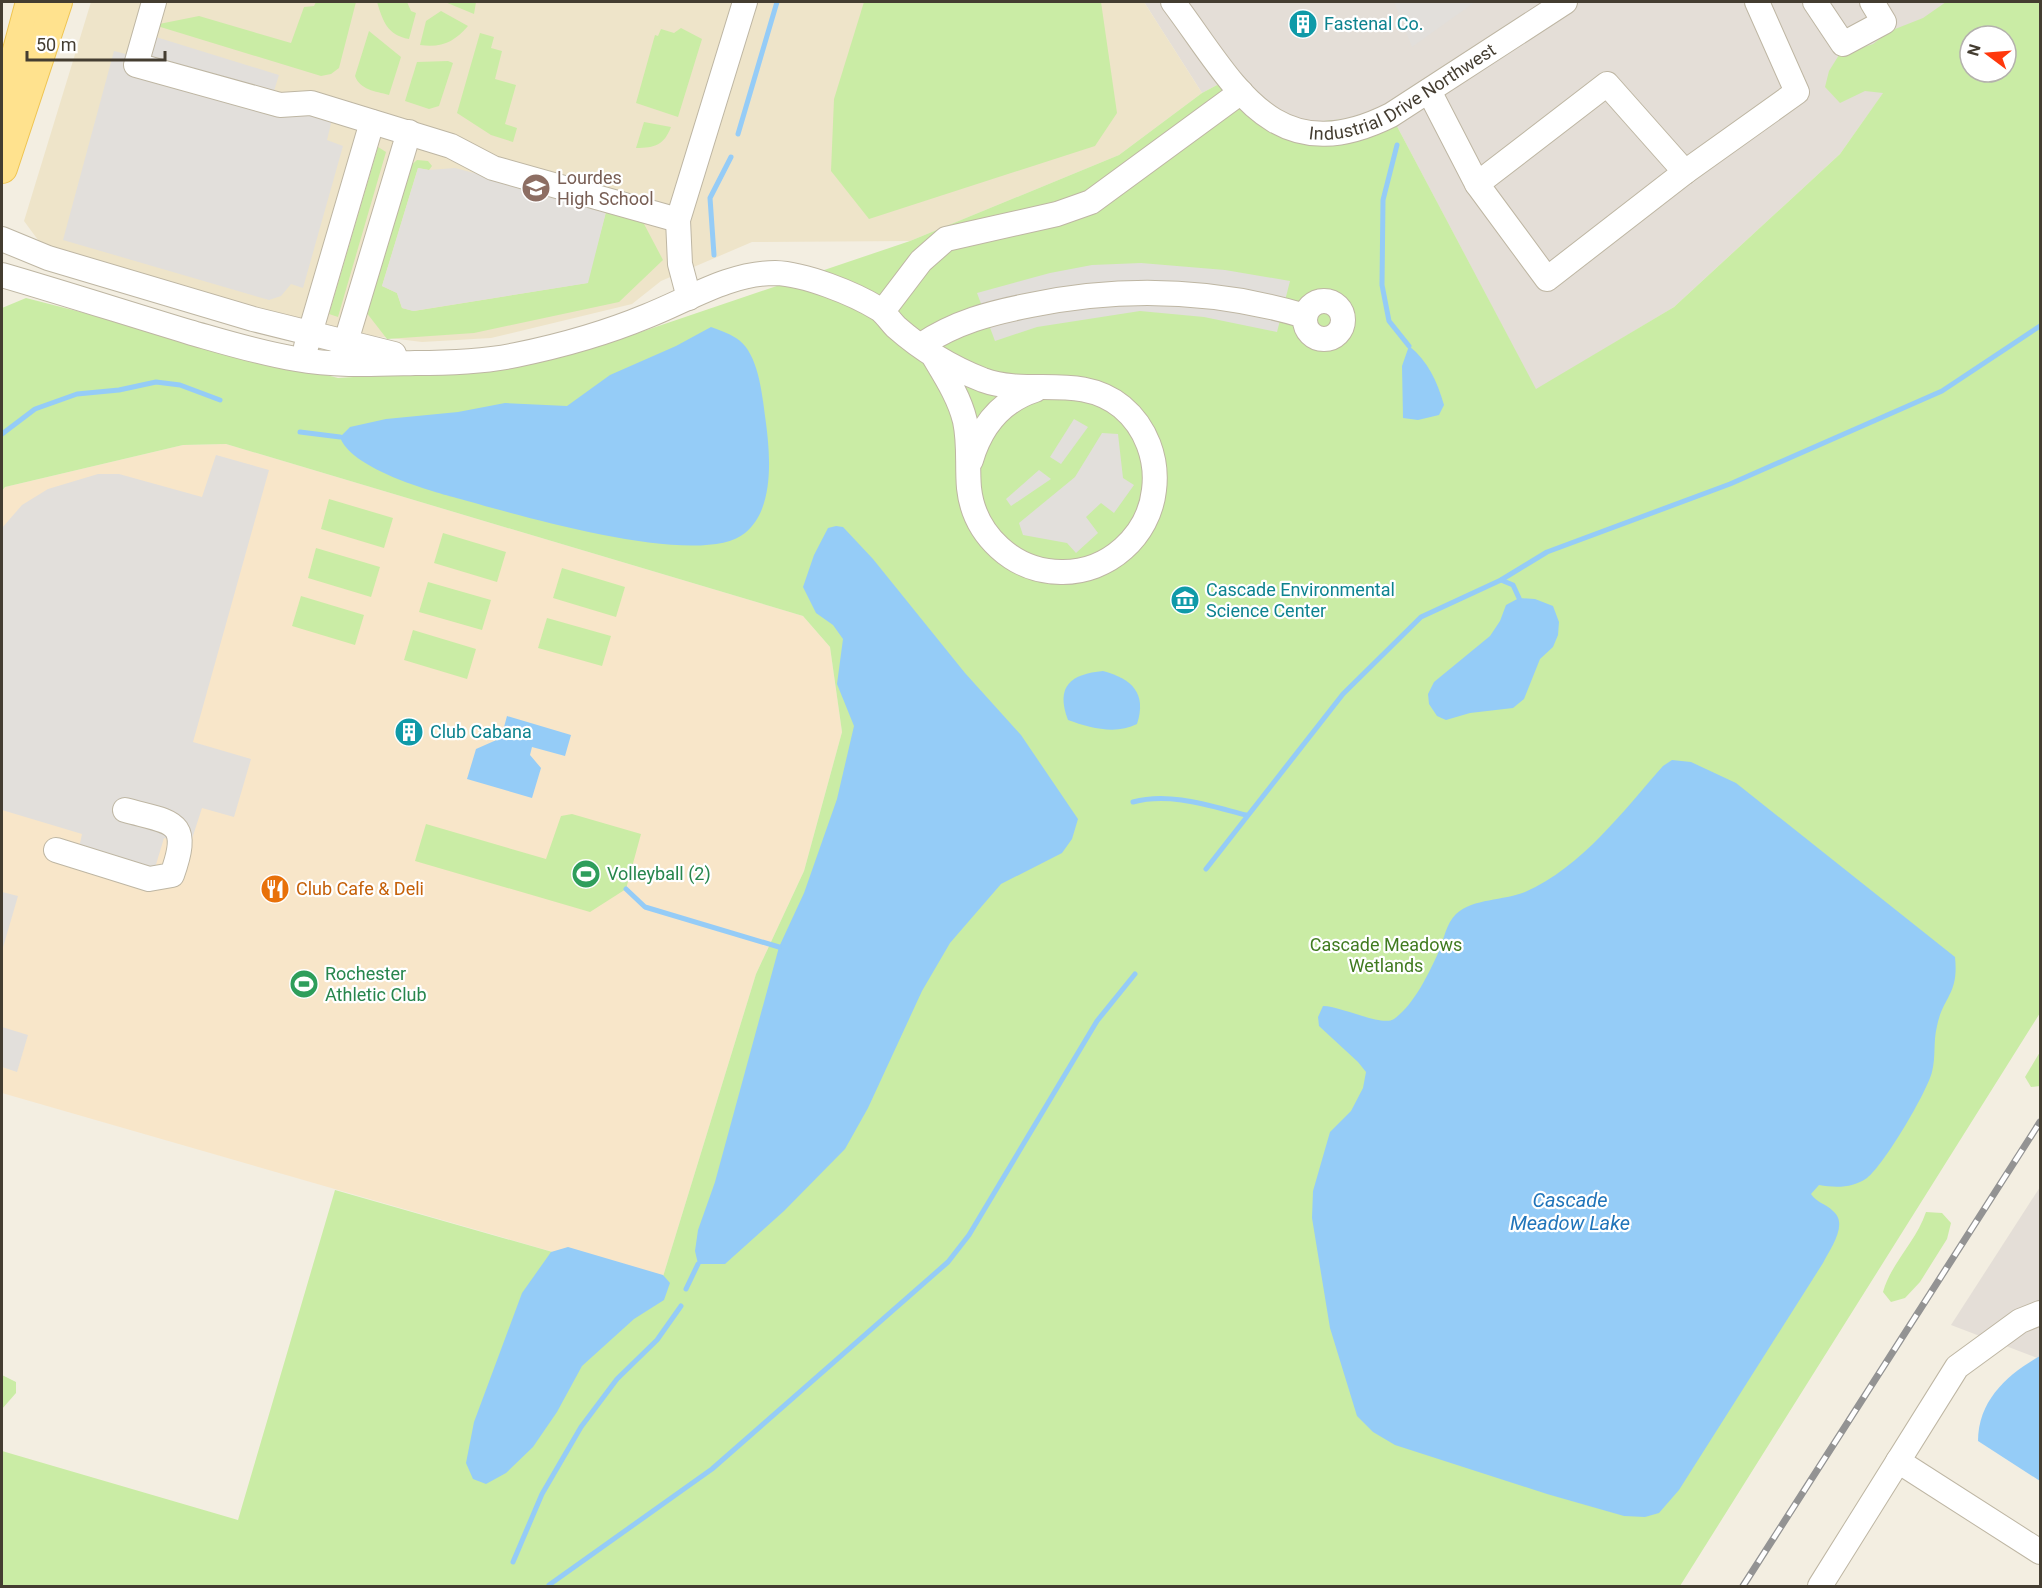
<svg xmlns="http://www.w3.org/2000/svg" width="2042" height="1588" font-family="Roboto,sans-serif">
<style>
.commercial{fill:#f8e6c9}
.industrial{fill:#e4ded7}
.education{fill:#eee4c9}
.green{fill:#caeca5;fill-rule:evenodd}
.parking{fill:#e2dfdb}
.water{fill:#95ccf7}
.lines{fill:none;stroke-linecap:round;stroke-linejoin:round}
.stream{stroke:#95ccf7;stroke-width:5}
.minor-casing{stroke:#beb6a3;stroke-width:26}
.major-casing{stroke:#efc552;stroke-width:32}
.minor{stroke:#fff;stroke-width:24}
.major{stroke:#ffe28e;stroke-width:30}
.rail-casing{stroke:#939393;stroke-width:7}
.rail{stroke:#fff;stroke-width:4.5;stroke-dasharray:14;stroke-linecap:butt}
.labels{text-anchor:middle;stroke-width:4.5;stroke-linejoin:round;paint-order:stroke}
.culture-label{font-size:18px;fill:#0d838f;stroke:#fff;text-anchor:start}
.street-label{font-size:18px;fill:#443d31;stroke:#fff}
.education-label{font-size:18px;fill:#785e54;stroke:#fff;text-anchor:start}
.leisure-label{font-size:18px;fill:#27864d;stroke:#fff;text-anchor:start}
.food-label{font-size:18px;fill:#c56008;stroke:#fff;text-anchor:start}
.park-label{font-size:18px;fill:#407b20;stroke:#fff}
.water-label{font-size:20px;font-style:italic;fill:#2175ba;stroke:#fff}
</style>
<rect width="100%" height="100%" fill="#f3eee1"/>
<polygon class="commercial" points="226,444 803,616 830,647 842,732 804,871 756,974 661,1283 2,1093 2,491 5,487 183,445"/>
<g class="industrial">
<polygon points="1144,2 2040,2 2040,6 1923,37 1840,154 1674,307 1536,390 1391,115 1324,134 1217,85 1202,93"/>
<polygon points="2040,1187 2040,1359 1951,1325"/>
</g>
<polygon class="education" points="91,2 1144,2 1202,93 1119,155 910,241 752,242 661,281 632,304 491,338 422,342 374,336 270,313 41,244 24,221"/>
<g class="green">
<polygon points="316,2 356,2 339,68 331,74 321,76 154,25 199,16 291,43 304,7 314,6"/>
<path d="M377 2H407L411 11 416 13 409 39C387 35 383 21 377 2Z"/>
<polygon points="445,2 476,2 474,14"/>
<polygon points="864,2 1101,2 1117,113 1095,146 869,219 831,171 834,99"/>
<path d="M1946 2H2040V1013L1680 1586H2V1451L238 1520 335 1190 661 1283 756 974 804 871 842 732 830 647 803 616 226 444 183 445 5 487 2 491V308L26 298 338 378 495 368 635 334 910 241 1119 155 1202 93 1217 85 1241 92 1279 125 1391 115 1536 389 1674 307 1840 154 1883 93 1865 91 1840 103 1825 87 1829 71 1839 55 1873 44 1890 31 1923 18ZM1970 36H2006V72H1970Z"/>
<path d="M441 11 468 26C454 42 442 48 420 45L426 21Z"/>
<polygon points="681,28 702,39 678,117 636,103 655,35 658,36 661,29 674,33"/>
<path d="M369 31 401 57 389 95C375 91 360 90 355 76Z"/>
<polygon points="480,33 494,37 491,48 502,51 495,79 516,85 505,124 517,128 513,142 491,135 457,113"/>
<polygon points="448,61 453,63 439,106 429,109 405,101 417,62"/>
<path d="M644 122 671 127C664 145 655 148 636 148Z"/>
<polygon points="378,147 386,152 338,317 329,314"/>
<polygon points="417,160 428,161 432,166 429,170 418,168 382,286 397,293 402,308 414,311 587,283 607,208 643,222 663,260 619,302 474,333 387,339 366,312 408,168"/>
<polygon points="329,499 393,518 384,548 321,529"/>
<polygon points="443,533 506,552 497,582 434,563"/>
<polygon points="316,548 380,567 371,597 308,578"/>
<polygon points="562,568 625,587 616,617 553,598"/>
<polygon points="428,582 491,600 482,630 419,612"/>
<polygon points="301,596 364,615 355,645 292,626"/>
<polygon points="547,618 611,636 602,666 538,648"/>
<polygon points="413,630 476,649 467,679 404,660"/>
<polygon points="572,814 641,834 626,889 590,912 415,861 426,824 546,859 561,816"/>
<polygon points="2040,1052 2040,1086 2031,1087 2025,1077"/>
<path d="M1926 1212 1942 1213 1951 1223 1947 1239 1920 1282 1905 1298 1891 1302 1883 1292C1891 1263 1916 1242 1926 1212Z"/>
<polygon points="2,1375 16,1382 16,1393 2,1409"/>
</g>
<g class="parking">
<polygon points="1394,2 1475,2 1412,47"/>
<polygon points="156,37 279,75 273,94 336,103 327,140 343,146 303,288 291,284 281,296 269,300 63,240 114,51 149,60"/>
<polygon points="418,168 429,170 455,168 607,208 588,283 413,311 402,308 397,293 382,286"/>
<polygon points="1141,263 1225,270 1290,281 1277,332 1204,317 1140,311 1037,327 995,341 977,293 1050,273 1092,265"/>
<polygon points="1074,419 1088,427 1061,464 1050,457"/>
<polygon points="1102,433 1118,434 1123,478 1134,485 1114,513 1101,503 1086,517 1098,533 1076,553 1067,543 1023,535 1019,523 1075,477"/>
<polygon points="216,455 269,470 193,742 251,759 234,817 202,808 190,845 164,838 154,871 79,848 82,834 2,810 2,528 22,505 48,489 98,474 119,474 202,497"/>
<polygon points="1039,470 1051,479 1011,506 1006,499"/>
<polygon points="2,892 18,896 2,951"/>
<polygon points="2,1027 28,1035 17,1072 2,1067"/>
</g>
<g class="water">
<path d="M711 327C719 330 728 333 736 338 758 351 762 393 765 416 770 451 776 508 745 533 700 571 508 512 453 497 423 489 350 467 340 437L350 427 386 419 458 412 505 403 567 406 610 375 676 346Z"/>
<path d="M1409 346C1428 361 1437 381 1444 405L1439 415 1418 420 1403 418 1402 366Z"/>
<polygon points="836,526 843,527 873,559 965,673 1021,735 1078,819 1072,839 1062,853 1001,884 950,943 922,991 868,1108 845,1149 784,1211 725,1264 698,1264 695,1251 698,1230 715,1182 779,947 804,893 837,799 854,726 837,684 843,639 833,625 816,613 803,587 814,555 828,528"/>
<polygon points="1519,598 1535,599 1553,606 1559,622 1558,635 1553,647 1540,659 1524,699 1513,708 1470,713 1446,720 1437,716 1429,704 1428,694 1434,682 1490,636 1500,621 1506,605"/>
<path d="M1103 671C1132 679 1147 693 1137 724 1116 735 1090 728 1068 720 1055 686 1071 674 1103 671Z"/>
<polygon points="507,716 571,735 565,756 532,747 530,755 541,768 532,798 467,779 476,749 501,738"/>
<path d="M1672 760 1691 762 1736 783 1955 957C1959 995 1943 996 1937 1026 1933 1042 1936 1057 1932 1072 1927 1092 1884 1165 1867 1178 1853 1188 1836 1188 1819 1185L1811 1194C1817 1203 1825 1203 1833 1211 1849 1224 1830 1249 1823 1263L1679 1490 1659 1513 1645 1517 1624 1516 1547 1494 1395 1445 1373 1432 1357 1416 1330 1328 1312 1218 1313 1191 1330 1132 1351 1111 1363 1088 1366 1072 1358 1062 1319 1026 1318 1017 1323 1006C1341 1006 1382 1027 1394 1019 1414 1005 1429 973 1439 951 1444 939 1446 924 1456 914 1474 898 1503 901 1525 892 1582 867 1623 811 1663 766Z"/>
<polygon points="568,1247 663,1275 670,1283 664,1300 634,1319 582,1366 557,1412 533,1447 506,1473 486,1484 473,1479 466,1463 474,1422 522,1293 551,1252"/>
<path d="M2040 1356V1481L1978 1441C1978 1400 2008 1374 2040 1356Z"/>
</g>
<g class="lines">
<g class="stream">
<polyline points="738,134 777,2"/>
<polyline points="1397,145 1383,200 1382,285 1389,321 1409,346"/>
<polyline points="714,255 710,198 731,157"/>
<polyline points="300,432 340,437"/>
<polyline points="2,434 35,409 77,394 119,390 156,382 180,385 220,400"/>
<polyline points="1501,580 1513,585 1519,598"/>
<path d="M1133 802C1170 792 1210 806 1246 815"/>
<polyline points="1206,869 1343,694 1421,617 1501,580 1547,552 1730,484 1942,391 2040,326"/>
<polyline points="626,889 645,907 779,947"/>
<polyline points="686,1289 698,1264"/>
<polyline points="513,1562 542,1494 581,1427 617,1379 657,1340 681,1306"/>
<polyline points="549,1585 712,1469 948,1262 969,1235 1097,1021 1135,974"/>
</g>
<g class="minor-casing">
<g id="minor">
<polyline points="154,2 136,65 280,105 311,103 451,146 493,168 678,220"/>
<path id="s1" d="M1173 2C1234 83 1273 174 1391 115L1565 2"/>
<polyline points="1815,2 1843,44 1884,22 1872,2"/>
<polyline points="1429,91 1477,184 1547,279 1685,172 1797,92 1757,2"/>
<polyline points="1477,184 1607,84 1685,172"/>
<polyline points="2,239 48,258 253,319 394,354"/>
<path d="M2 275C64 293 126 313 189 332 224 342 259 353 296 359 335 366 375 364 415 363 448 363 483 362 516 355 560 346 606 333 647 316 688 300 729 273 775 273 805 274 853 293 879 309 886 314 890 321 896 327 921 349 952 368 983 380 1030 397 1080 373 1122 407 1146 427 1158 459 1154 490 1149 536 1108 573 1061 572 1014 572 974 535 969 488 967 466 970 444 965 421 959 396 944 374 931 352"/>
<polyline points="689,298 680,264 678,220 745,2"/>
<circle cx="1324" cy="320" r="19"/>
<polyline points="883,311 921,261 946,239 1057,214 1091,202 1241,92"/>
<path d="M921 345C956 322 990 313 1031 305 1123 286 1214 289 1305 316"/>
<polyline points="306,347 372,122"/>
<polyline points="341,358 409,132"/>
<path d="M971 460C981 426 1001 401 1035 390"/>
<path d="M56 850 149 879 172 875C192 819 172 823 125 810"/>
<polyline points="1898,1461 2040,1552"/>
<polyline points="1820,1586 1957,1367 2020,1321 2040,1313"/>
</g>
</g>
<g class="major-casing">
<g id="major">
<polyline points="2,110 31,2"/>
<polyline points="2,168 57,2"/>
</g>
</g>
<use href="#minor" class="minor"/>
<use href="#major" class="major"/>
<g class="rail-casing">
<polyline id="rail" points="1743,1586 2040,1122"/>
</g>
<use href="#rail" class="rail"/>
</g>
<defs>
<g id="building-disc" transform="scale(1.5)"><circle r="9.5" fill="#0f9aa8" stroke="#fff"/><path d="M-4-6H4V6H1V3H-1V6H-4ZM-2.5-4.3h1.7v1.8h-1.7ZM.8-4.3h1.7v1.8H.8ZM-2.5-1h1.7V.8h-1.7ZM.8-1h1.7V.8H.8Z" fill="#fff"/></g>
<g id="school-disc" transform="scale(1.5)"><circle r="9.5" fill="#8d6e63" stroke="#fff"/><path d="M0-5L7-2L0 1L-7-2ZM-4 1L0 2.5L4 1V4Q0 6-4 4Z" fill="#fff"/></g>
<g id="museum-disc" transform="scale(1.5)"><circle r="9.5" fill="#0f9aa8" stroke="#fff"/><path d="M0-6L6-3V-2H-6V-3ZM-5-1h2V3h-2ZM-1-1h2V3h-2ZM3-1h2V3H3ZM-6 4H6V6H-6Z" fill="#fff"/></g>
<g id="stadium-disc" transform="scale(1.5)"><circle r="9.5" fill="#2e9e5b" stroke="#fff"/><path d="M0-5a6.5 5 0 1 0 0 10a6.5 5 0 1 0 0-10ZM-3.5-1.8h7v3.6h-7Z" fill="#fff"/></g>
<g id="restaurant-disc" transform="scale(1.5)"><circle r="9.5" fill="#e8710a" stroke="#fff"/><path d="M-5-6h1v4h1v-4h1v4h1v-4h1v5L-1.5 .5V6h-2V.5L-5-1ZM5-6V6H3V1.5H1.5Q1.5-4 5-6Z" fill="#fff"/></g>
</defs>
<g fill-rule="evenodd">
<use href="#building-disc" x="1303" y="24"/>
<use href="#school-disc" x="536" y="188"/>
<use href="#museum-disc" x="1185" y="600"/>
<use href="#building-disc" x="409" y="732"/>
<use href="#stadium-disc" x="586" y="874"/>
<use href="#restaurant-disc" x="275" y="889"/>
<use href="#stadium-disc" x="304" y="984"/>
</g>
<g class="labels">
<g class="culture-label">
<text x="1324" y="30">Fastenal Co.</text>
<text x="1206" y="596">Cascade Environmental<tspan x="1206" dy="21">Science Center</tspan></text>
<text x="430" y="738">Club Cabana</text>
</g>
<g class="street-label">
<text dy="6" stroke="none"><textPath href="#s1" startOffset="298">Industrial Drive Northwest</textPath></text>
</g>
<g class="education-label">
<text x="557" y="184">Lourdes<tspan x="557" dy="21">High School</tspan></text>
</g>
<g class="leisure-label">
<text x="607" y="880">Volleyball (2)</text>
<text x="325" y="980">Rochester<tspan x="325" dy="21">Athletic Club</tspan></text>
</g>
<g class="food-label">
<text x="296" y="895">Club Cafe &amp; Deli</text>
</g>
<g class="park-label">
<text x="1386" y="951">Cascade Meadows<tspan x="1386" dy="21">Wetlands</tspan></text>
</g>
<g class="water-label">
<text x="1570" y="1207">Cascade<tspan x="1570" dy="23">Meadow Lake</tspan></text>
</g>
</g>
<rect width="2042" height="1588" fill="none" stroke="#443d31" stroke-width="6"/>
<g transform="translate(1988 54) rotate(286)"><circle r="28" fill="#ffffff" stroke="#b4b1ad" stroke-width="1.5"/>
<path d="M0-4.5L10 22L0 15L-10 22Z" fill="#ff380c"/>
<text y="-9" font-size="16" font-weight="bold" text-anchor="middle" fill="#443d31">N</text>
</g>
<path d="M27 51v9h138v-9" fill="none" stroke="#443d31" stroke-width="3"/>
<text x="36" y="51" font-size="18" fill="#443d31" stroke="#ffffff" stroke-width="4.5" paint-order="stroke">50 m</text>
</svg>
